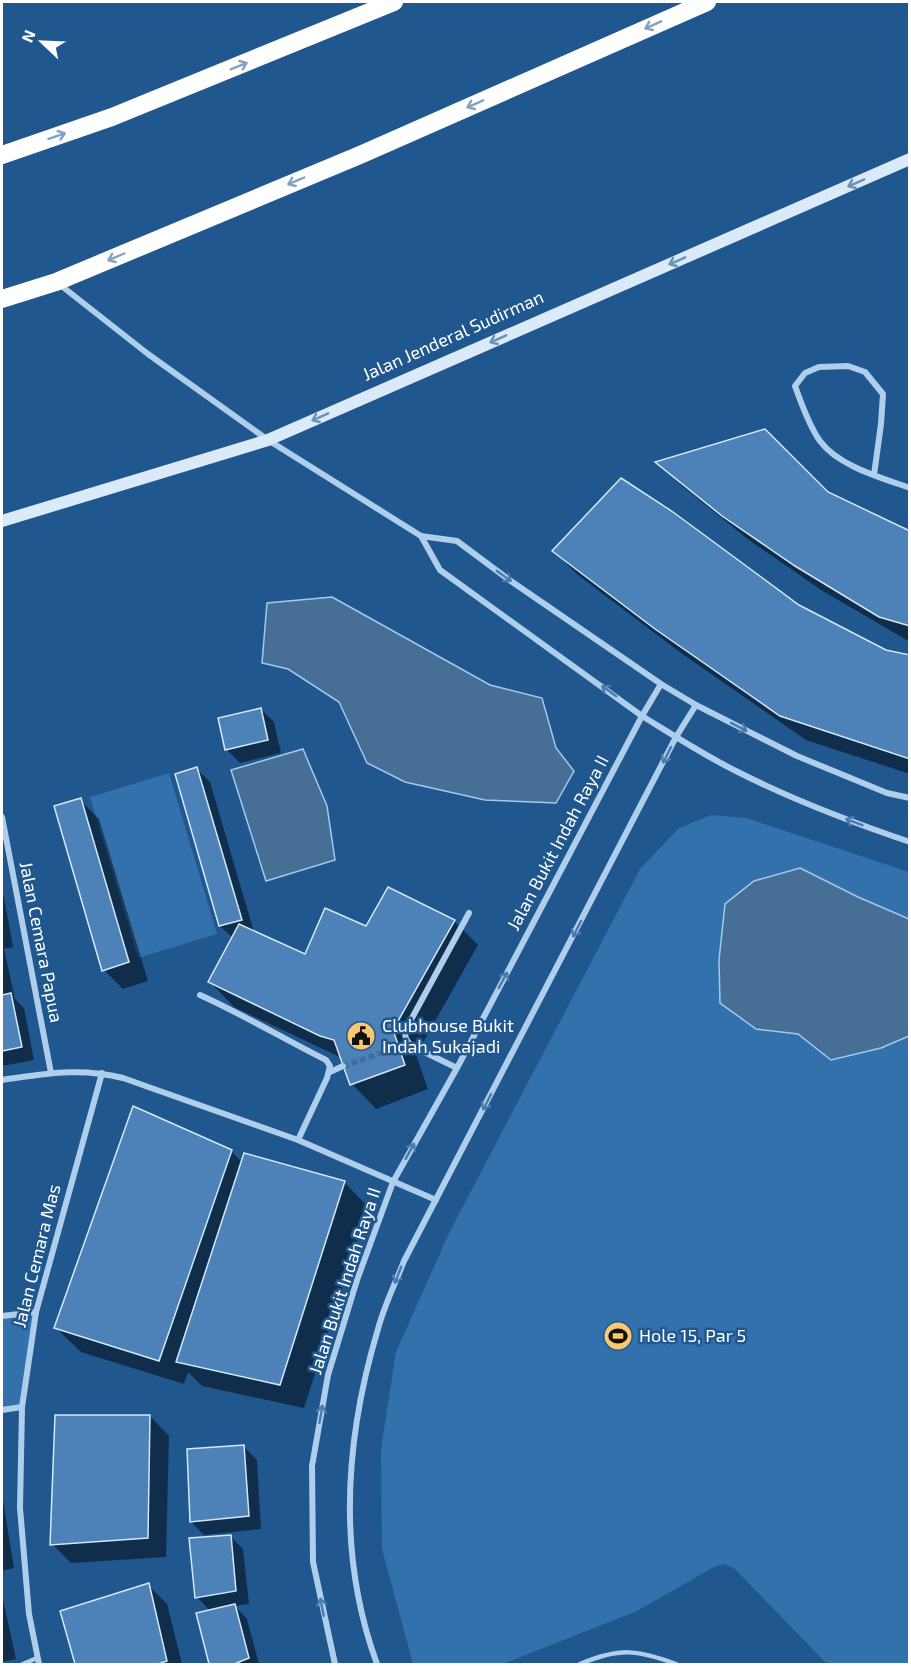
<svg xmlns="http://www.w3.org/2000/svg" width="911" height="1666" font-family="'Exo 2',sans-serif">
<style>
.green{fill:#3371ac}
.water{fill:#476e95;stroke:#a2caee;stroke-width:1.5}
.shadow{fill:#0007}
.building{fill:#4c82b8;stroke:#d4e7f9;stroke-width:1.5}
.lines{fill:none;stroke-linecap:round;stroke-linejoin:round}
.street-tunnel{stroke:#41709f;stroke-width:6;stroke-dasharray:6 3;stroke-linecap:butt}
.lane{stroke:#aeceec;stroke-width:4.5}
.street{stroke:#aeceec;stroke-width:6}
.secondary{stroke:#daeaf9;stroke-width:12}
.highway{stroke:#fff;stroke-width:18}
.oneway{stroke:#84a3c1}
.oneway2{stroke:#6a92b9}
.oneway3{stroke:#4a7baa}
.labels{text-anchor:middle;stroke-width:5;stroke-linejoin:round;paint-order:stroke}
.street-label{font-size:18px;fill:#fff;stroke:#1f578e}
.poi-label{font-size:18px;fill:#fff;stroke:#1f578e;text-anchor:start}
</style>
<rect width="100%" height="100%" fill="#1f578e"/>
<g class="green">
<polygon points="169,773 217,934 138,958 90,797"/>
<polygon points="711,815 746,818 909,872 909,1664 827,1664 735,1569 724,1564 714,1567 637,1611 503,1664 413,1664 382,1549 381,1449 396,1352 449,1233 640,869 679,828"/>
<polygon points="36,1312 22,1407 2,1410 2,1316"/>
</g>
<g class="water">
<polygon points="332,597 490,685 542,698 556,748 574,771 556,803 485,800 405,782 367,763 339,702 288,669 262,663 267,603"/>
<polygon points="303,749 327,806 335,860 266,881 231,770"/>
<polygon points="800,868 858,897 909,919 909,1036 881,1048 831,1060 798,1034 756,1029 720,1003 719,960 725,904 754,881"/>
</g>
<g class="shadow">
<polygon points="658,463 827,494 910,533 910,642 821,590 749,540 682,486"/>
<polygon points="554,551 799,606 886,652 910,656 910,774 806,740 681,653 578,575"/>
<polygon points="261,709 274,722 281,753 240,763 227,750"/>
<polygon points="197,769 210,782 254,932 306,956 367,928 454,921 478,945 416,1055 428,1089 376,1109 352,1084 342,1058 234,1007 210,982 233,938 220,926"/>
<polygon points="80,800 99,819 148,981 123,989 104,970"/>
<polygon points="2,894 4,897 13,947 4,949 15,999 24,1008 34,1060 2,1066"/>
<polygon points="231,1151 242,1162 344,1182 368,1207 304,1408 202,1386 188,1372 184,1384 81,1352 56,1328"/>
<polygon points="150,1416 169,1436 166,1557 71,1563 52,1544"/>
<polygon points="244,1447 257,1460 261,1529 204,1535 191,1522"/>
<polygon points="2,1494 14,1568 2,1571"/>
<polygon points="230,1536 243,1549 249,1604 235,1606 247,1619 259,1664 210,1664 198,1614 210,1611 197,1597"/>
<polygon points="148,1585 167,1604 182,1664 76,1664 62,1612"/>
<polygon points="2,1595 16,1659 2,1662"/>
</g>
<g class="building">
<polygon points="765,429 828,492 910,531 910,626 879,617 795,566 722,516 655,462"/>
<polygon points="621,478 673,512 799,605 886,650 910,655 910,759 780,716 655,629 552,551"/>
<polygon points="261,708 268,740 225,750 218,718"/>
<polygon points="197,767 242,920 219,926 175,774"/>
<polygon points="81,798 129,962 102,971 54,806"/>
<polygon points="388,887 455,920 393,1030 405,1065 350,1085 334,1040 320,1036 208,982 239,924 305,954 325,908 366,926"/>
<polygon points="11,993 22,1047 2,1051 2,995"/>
<polygon points="133,1106 232,1150 159,1361 54,1328"/>
<polygon points="244,1153 345,1181 280,1385 176,1362"/>
<polygon points="55,1415 150,1415 148,1538 50,1545"/>
<polygon points="244,1445 249,1516 190,1522 187,1449"/>
<polygon points="231,1535 236,1591 195,1598 189,1538"/>
<polygon points="149,1583 167,1661 158,1664 75,1664 60,1611"/>
<polygon points="235,1604 249,1658 234,1664 209,1664 196,1613"/>
</g>
<g class="lines">
<polyline class="street-tunnel" points="343,1066 399,1047"/>
<g class="lane">
<polyline points="23,1664 37,1658"/>
<path d="M580 1664C619 1648 636 1649 676 1664"/>
</g>
<g class="street">
<polyline points="59,284 148,354 268,440 421,536 457,541 508,579 661,684 696,705 797,756 887,793 910,798"/>
<path d="M874 475 881 424 883 394 865 372 848 366 819 367 805 373 795 386C800 400 811 429 820 441 838 466 882 478 910 488"/>
<path d="M421 536 440 570 642 716C673 735 705 756 738 772 793 800 851 822 910 842"/>
<polyline points="2,817 51,1073"/>
<path d="M200 995C244 1015 284 1039 326 1060L330 1066 327 1078 298 1140"/>
<path d="M457 1068 412 1046C406 1041 404 1037 406 1029L469 913"/>
<polyline points="330,1072 343,1066"/>
<path d="M2 1080C45 1074 79 1067 123 1078L298 1140 436 1200"/>
<polyline points="2,1316 36,1312"/>
<polyline points="2,1410 22,1407"/>
<polyline points="39,1664 29,1614 20,1508 22,1407 36,1312 102,1073"/>
<polyline points="335,1664 313,1562 312,1466 328,1375 357,1280 393,1182 457,1068 642,716 661,684"/>
<path d="M377 1664C337 1555 345 1439 378 1329 384 1306 395 1284 404 1261L676 737 696 705"/>
</g>
<polyline class="secondary" points="2,521 268,440 910,159"/>
<g class="highway">
<polyline points="2,155 112,117 394,2"/>
<polyline points="2,299 56,282 360,155 707,2"/>
</g>
</g>
<defs><path id="oneway-shaft" d="M-6 0H5M1.5-3L5.5 0L1.5 3" fill="none" stroke-width="1.6" stroke-linecap="round" stroke-linejoin="round" transform="scale(1.5)"/></defs>
<g class="oneway">
<use href="#oneway-shaft" transform="translate(653 25) rotate(156)"/>
<use href="#oneway-shaft" transform="translate(239 66) rotate(-22)"/>
<use href="#oneway-shaft" transform="translate(475 104) rotate(156)"/>
<use href="#oneway-shaft" transform="translate(57 136) rotate(-19)"/>
<use href="#oneway-shaft" transform="translate(296 181) rotate(157)"/>
<use href="#oneway-shaft" transform="translate(116 257) rotate(157)"/>
</g>
<g class="oneway2">
<use href="#oneway-shaft" transform="translate(856 183) rotate(156)"/>
<use href="#oneway-shaft" transform="translate(677 261) rotate(156)"/>
<use href="#oneway-shaft" transform="translate(498 339) rotate(156)"/>
<use href="#oneway-shaft" transform="translate(320 417) rotate(156)"/>
</g>
<g class="oneway3">
<use href="#oneway-shaft" transform="translate(504 576) rotate(36)"/>
<use href="#oneway-shaft" transform="translate(609 691) rotate(-144)"/>
<use href="#oneway-shaft" transform="translate(739 727) rotate(27)"/>
<use href="#oneway-shaft" transform="translate(667 755) rotate(117)"/>
<use href="#oneway-shaft" transform="translate(854 822) rotate(-159)"/>
<use href="#oneway-shaft" transform="translate(577 929) rotate(117)"/>
<use href="#oneway-shaft" transform="translate(503 980) rotate(-62)"/>
<use href="#oneway-shaft" transform="translate(487 1102) rotate(117)"/>
<use href="#oneway-shaft" transform="translate(410 1151) rotate(-61)"/>
<use href="#oneway-shaft" transform="translate(398 1275) rotate(111)"/>
<use href="#oneway-shaft" transform="translate(321 1414) rotate(-80)"/>
<use href="#oneway-shaft" transform="translate(322 1607) rotate(-101)"/>
</g>
<defs>
<g id="civic-disc" transform="scale(1.5)"><circle r="9.5" fill="#fac96f" stroke="#1f578e"/><path d="M-.6-6.5H3V-4.5H.6V-3L4-1V1h2V6H-6V1h2V-1L-.6-3ZM-1.2 2.5V6h2.4V2.5Z" fill="#111"/></g>
<g id="stadium-disc" transform="scale(1.5)"><circle r="9.5" fill="#fac96f" stroke="#1f578e"/><path d="M0-5a6.5 5 0 1 0 0 10a6.5 5 0 1 0 0-10ZM-3.5-1.8h7v3.6h-7Z" fill="#111"/></g>
</defs>
<g fill-rule="evenodd">
<use href="#civic-disc" x="361" y="1036"/>
<use href="#stadium-disc" x="618" y="1336"/>
</g>
<g class="labels">
<g class="street-label">
<text transform="translate(453 336) rotate(-24)" y="6">Jalan Jenderal Sudirman</text>
<text transform="translate(558 843) rotate(-62)" y="6">Jalan Bukit Indah Raya II</text>
<text transform="translate(41 942) rotate(79)" y="6">Jalan Cemara Papua</text>
<text transform="translate(37 1256) rotate(-76)" y="6">Jalan Cemara Mas</text>
<text transform="translate(345 1281) rotate(-72)" y="6">Jalan Bukit Indah Raya II</text>
</g>
<g class="poi-label">
<text x="382" y="1032">Clubhouse Bukit<tspan x="382" dy="21">Indah Sukajadi</tspan></text>
<text x="639" y="1342">Hole 15, Par 5</text>
</g>
</g>
<rect width="911" height="1666" fill="none" stroke="#ffffff" stroke-width="6"/>
<g transform="translate(42 42) rotate(293)" stroke="#1f578e" stroke-width="4.5" paint-order="stroke">
<path d="M0-4.5L10 22L0 15L-10 22Z" fill="#ffffff"/>
<text y="-9" font-size="16" font-weight="bold" text-anchor="middle" fill="#ffffff">N</text>
</g>
</svg>
